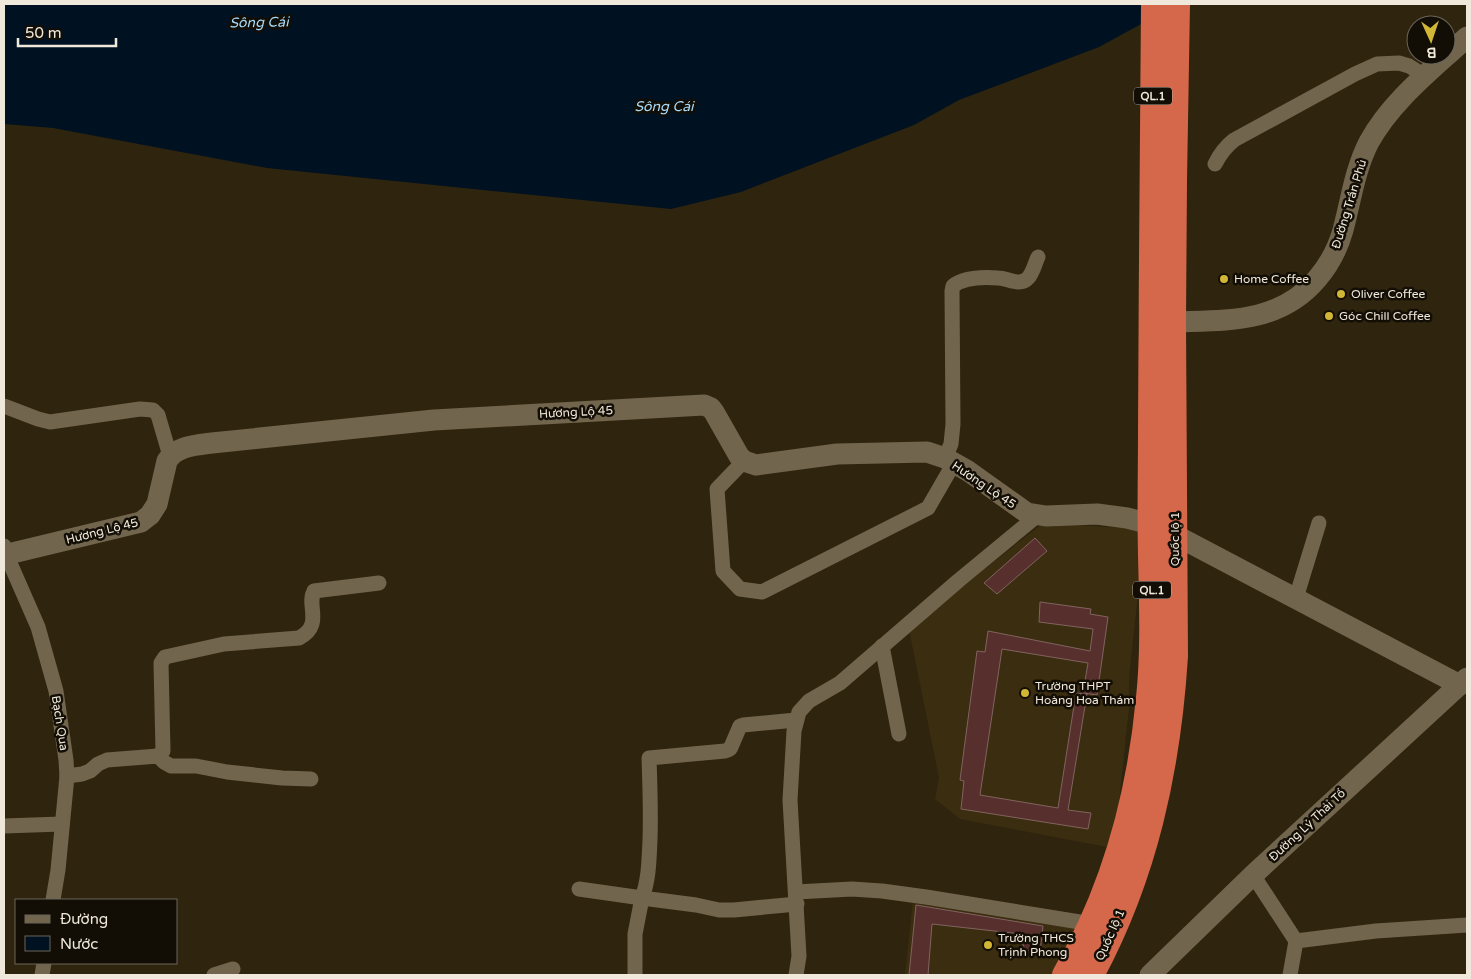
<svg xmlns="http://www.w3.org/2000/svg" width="1471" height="979" font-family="'Varela Round',sans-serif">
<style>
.built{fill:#3b2d0f}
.water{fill:#001221}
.building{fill:#57302d;stroke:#816360}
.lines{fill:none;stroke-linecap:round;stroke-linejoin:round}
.street{stroke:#72654d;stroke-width:15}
.secondary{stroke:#72654d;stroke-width:21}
.highway{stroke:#d5684a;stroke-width:26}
.poi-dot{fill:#d2b635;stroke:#130e05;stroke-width:2}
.labels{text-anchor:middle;stroke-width:5;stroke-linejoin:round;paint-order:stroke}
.shield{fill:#130e05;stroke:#ada79b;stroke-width:1}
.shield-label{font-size:11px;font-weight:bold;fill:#efe8db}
.street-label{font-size:12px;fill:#efe8db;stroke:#130e05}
.poi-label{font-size:12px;fill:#efe8db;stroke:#130e05;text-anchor:start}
.water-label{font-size:14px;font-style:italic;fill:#a7dbfb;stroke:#130e05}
</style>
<rect width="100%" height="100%" fill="#2f240e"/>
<g class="built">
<polygon points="1043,523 1141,529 1137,603 1129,678 1129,708 1119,803 1107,847 960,819 935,799 939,778 909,630 930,612"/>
<polygon points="913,899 1075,925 1062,965 1055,975 905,975"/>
</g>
<polygon class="water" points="4,4 1178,4 1099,47 959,100 914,125 741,192 671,209 267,168 53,128 4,124"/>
<g class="building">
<polygon points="1035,538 1047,551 997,594 984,583"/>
<polygon points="1040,602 1091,609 1090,614 1108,617 1097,695 1083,693 1088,663 1002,649 980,795 1058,808 1076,693 1087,694 1068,810 1091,813 1088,829 961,809 964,781 960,780 977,651 985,652 988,631 1090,651 1093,629 1039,622"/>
<polygon points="916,905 1043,926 1040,952 1024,950 1021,934 932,924 928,975 909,975"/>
</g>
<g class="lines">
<g class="street">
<path d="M1215 164C1220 154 1225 147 1234 140L1355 74 1377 64 1399 63 1409 66 1425 76"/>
<polyline points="4,406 38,419 50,422 140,409 153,410 158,415 170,456"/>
<path d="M945 458 951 444 953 424 952 291 953 286C964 277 985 277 998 278 1008 278 1020 287 1028 278 1033 273 1035 263 1038 257"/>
<polyline points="744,461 717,489 723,571 740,589 762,592 928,508 954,463"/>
<polyline points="4,546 6,554 38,627 56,691 66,760 67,776 58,870 53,900"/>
<polyline points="1296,598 1319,523"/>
<polyline points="882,646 899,734"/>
<path d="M158 756 163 751 161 663 165 657 224 644 299 638C324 625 306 605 314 591L379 583"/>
<polyline points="67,776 82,774 90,771 98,764 107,760 158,756 164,762 171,766 196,766 227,772 282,778 311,779"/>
<polyline points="4,826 62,824"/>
<polyline points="1253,875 1296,941 1290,975"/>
<path d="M579 889 642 898C649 879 649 860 650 840 651 813 650 786 649 758L725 751 730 749 731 747 740 726 743 725 796 720"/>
<polyline points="796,892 852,889 882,891 926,897 1092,924"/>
<polyline points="1296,941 1376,931 1467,925"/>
<polyline points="42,975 44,963"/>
<polyline points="214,975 233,969"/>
<polyline points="635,975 635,934 642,898 696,905 719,910 734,910 797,904"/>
<polyline points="796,975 799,956 790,800 794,731 799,712 809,701 840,683 958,581 1038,515"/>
</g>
<g class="secondary">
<path d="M1173 322C1226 320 1279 324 1317 279 1329 265 1338 248 1343 230 1351 200 1355 169 1369 142 1392 100 1433 69 1467 37"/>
<path d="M4 555 141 522 150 515 157 504 167 461C176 446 196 445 212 443L434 420 704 405 711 408 714 412 739 456 744 461 756 465 837 454 927 452 945 458 968 471 1027 513 1046 516 1097 514 1127 518 1151 524 1175 535 1460 685"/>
<polyline points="1150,975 1253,875 1467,678"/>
</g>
<g class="highway">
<path d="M1065 975C1114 891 1140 794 1149 698 1154 650 1152 602 1151 554 1150 513 1151 471 1151 430 1152 288 1152 146 1154 4"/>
<path d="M1091 975C1145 875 1168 768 1175 656L1173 322 1174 180 1177 4"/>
</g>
</g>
<g class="poi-dot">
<circle cx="1224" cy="279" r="5"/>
<circle cx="1341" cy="294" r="5"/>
<circle cx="1329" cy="316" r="5"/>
<circle cx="1025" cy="693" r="5"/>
<circle cx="988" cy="945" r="5"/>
</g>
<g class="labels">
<g class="shield">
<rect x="1134" y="87.5" width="38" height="17" rx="4"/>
<rect x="1133" y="581.5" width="38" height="17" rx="4"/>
</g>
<g class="shield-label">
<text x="1153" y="100">QL.1</text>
<text x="1152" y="594">QL.1</text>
</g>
<g class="street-label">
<text transform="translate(1349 204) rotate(-73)" y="4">Đường Trần Phú</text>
<text transform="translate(576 412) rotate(-3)" y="4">Hương Lộ 45</text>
<text transform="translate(984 485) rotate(34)" y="4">Hương Lộ 45</text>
<text transform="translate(102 531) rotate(-14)" y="4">Hương Lộ 45</text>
<text transform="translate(1175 539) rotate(-90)" y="4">Quốc lộ 1</text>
<text transform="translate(60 723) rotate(81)" y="4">Bạch Qua</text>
<text transform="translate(1307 825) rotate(-43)" y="4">Đường Lý Thái Tổ</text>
<text transform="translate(1110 935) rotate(-66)" y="4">Quốc lộ 1</text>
</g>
<g class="poi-label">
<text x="1234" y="283">Home Coffee</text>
<text x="1351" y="298">Oliver Coffee</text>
<text x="1339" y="320">Góc Chill Coffee</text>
<text x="1035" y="690">Trường THPT<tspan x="1035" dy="14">Hoàng Hoa Thám</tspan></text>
<text x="998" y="942">Trường THCS<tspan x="998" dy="14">Trịnh Phong</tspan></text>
</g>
<g class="water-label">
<text transform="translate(259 22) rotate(-1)" y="5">Sông Cái</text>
<text x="664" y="111">Sông Cái</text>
</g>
</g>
<rect width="1471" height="979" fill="none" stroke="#efe8db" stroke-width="10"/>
<rect x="15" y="899" width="162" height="65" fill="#130e05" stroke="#6b655b"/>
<rect x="25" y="915" width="25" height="8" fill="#72654d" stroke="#6b655b"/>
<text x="60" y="924" font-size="15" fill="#efe8db">Đường</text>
<rect x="25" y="936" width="25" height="15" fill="#001221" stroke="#6b655b"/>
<text x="60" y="949" font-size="15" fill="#efe8db">Nước</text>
<g transform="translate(1431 40) rotate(177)"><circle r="24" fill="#130e05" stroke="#6b655b"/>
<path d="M0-4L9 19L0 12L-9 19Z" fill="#d2b635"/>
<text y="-8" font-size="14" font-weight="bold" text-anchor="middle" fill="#efe8db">B</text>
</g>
<path d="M18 38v8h98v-8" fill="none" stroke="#efe8db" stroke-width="2.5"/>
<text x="25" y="38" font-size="15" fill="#efe8db" stroke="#130e05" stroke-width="4" paint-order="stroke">50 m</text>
</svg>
